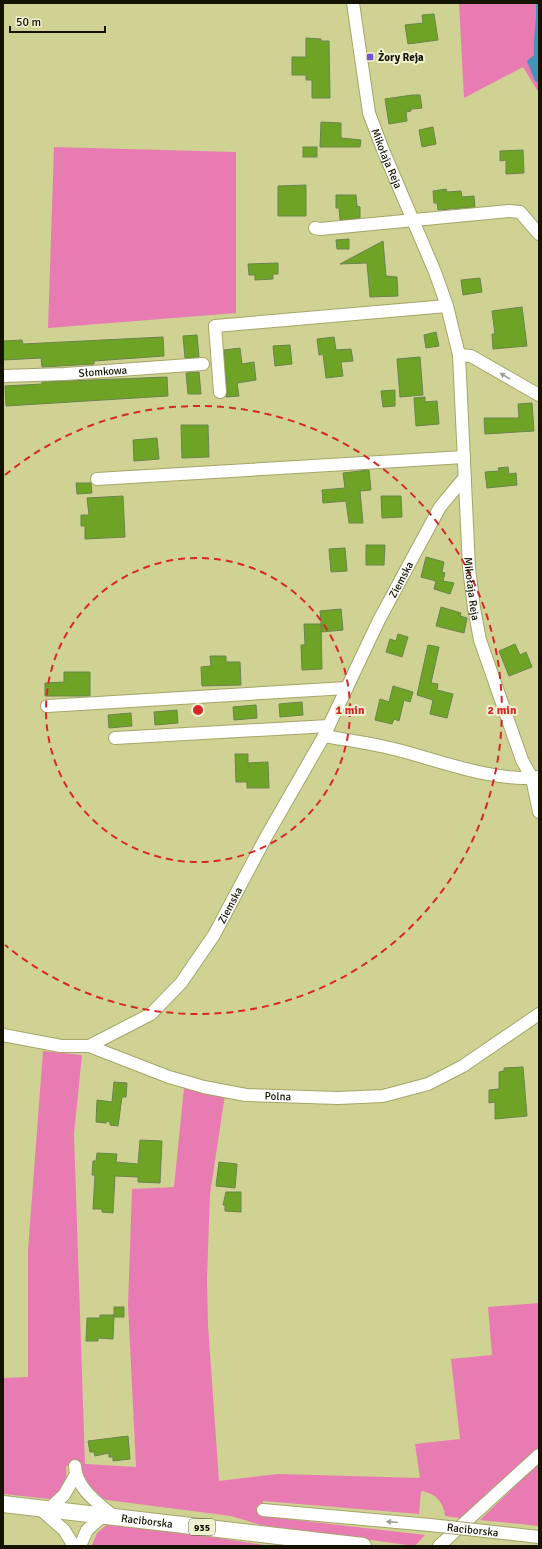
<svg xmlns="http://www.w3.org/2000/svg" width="542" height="1549" font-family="Signika,sans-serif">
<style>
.green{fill:#e97bb3}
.water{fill:#4395b9}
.building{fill:#6fa325;stroke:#6a844f}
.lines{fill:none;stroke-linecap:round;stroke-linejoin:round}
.minor-casing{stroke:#a4a668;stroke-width:14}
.major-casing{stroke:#a4a668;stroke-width:18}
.minor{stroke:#fff;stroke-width:12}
.major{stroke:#fff;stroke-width:16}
.minor-bridge-casing{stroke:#a4a668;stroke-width:14;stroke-linecap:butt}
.minor-bridge{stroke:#fff;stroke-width:12}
.oneway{fill:#a1a199}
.ring{fill:none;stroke:#d62828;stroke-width:2;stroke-dasharray:7 5}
.poi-dot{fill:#7154ce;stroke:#eff1d1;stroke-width:1.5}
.labels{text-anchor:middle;stroke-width:4;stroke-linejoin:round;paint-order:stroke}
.shield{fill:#eff1d1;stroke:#55563f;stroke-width:1}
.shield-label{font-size:10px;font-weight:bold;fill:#131300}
.poi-label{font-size:11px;font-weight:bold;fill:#131300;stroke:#eff1d1;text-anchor:start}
.street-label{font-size:11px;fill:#131300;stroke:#eff1d1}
.centre{fill:#d62828;stroke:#eff1d1;stroke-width:2}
.ring-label{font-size:12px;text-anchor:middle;font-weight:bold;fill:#d62828;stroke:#eff1d1;stroke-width:4;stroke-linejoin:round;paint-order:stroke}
</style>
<rect width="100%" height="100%" fill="#d0d293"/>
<g class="green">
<polygon points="459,3 539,3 539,93 523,67 464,98"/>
<polygon points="54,147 236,152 236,313 48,328"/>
<path d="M43 1051 82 1055 74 1134 85 1464 136 1467 128 1305 132 1189 174 1187 184 1088 225 1095 210 1194 207 1279 208 1325 219 1481 278 1474 420 1478 415 1444 460 1439 451 1359 492 1355 488 1307 539 1303V1448L466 1519 445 1516C444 1502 435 1493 421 1491L419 1514 263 1501 262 1516 425 1535 415 1546 261 1525 231 1516 107 1500C88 1492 85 1482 80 1464L66 1466C68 1482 62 1490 50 1499L3 1494V1378L28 1377V1250Z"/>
<polygon points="539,1463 539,1526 480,1520"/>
<polygon points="109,1523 139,1526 270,1546 92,1545 97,1533"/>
</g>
<path class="water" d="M536 3H539V83L535 81 527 61 534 55C533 37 537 21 536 3Z"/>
<g class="building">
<polygon points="434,14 438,40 408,44 405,25 423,23 422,15"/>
<polygon points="306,38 321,39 321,41 329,41 330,98 312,98 312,80 306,80 306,75 292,75 292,57 306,57"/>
<polygon points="412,95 420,95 422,108 411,109 411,111 406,112 407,121 389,124 385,99"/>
<polygon points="321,122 341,123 341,138 361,140 360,147 320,147"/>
<polygon points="433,127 436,144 422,147 419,130"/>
<rect x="303" y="147" width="14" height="10"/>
<polygon points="523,150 524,173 506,174 506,160 500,161 500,151"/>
<polygon points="306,185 306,216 278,216 278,186"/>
<polygon points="446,189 447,192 461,191 462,197 474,196 475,207 438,210 437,203 434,203 433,191"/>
<polygon points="336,195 356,195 357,206 360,207 360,218 340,220 339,208 336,208"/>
<polygon points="349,239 349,249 337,249 336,240"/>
<polygon points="383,241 386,276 397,277 398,296 370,297 367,263 340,264"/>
<polygon points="278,263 278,274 273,274 273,279 255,280 255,275 249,275 248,264"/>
<polygon points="480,278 482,292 463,295 461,280"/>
<polygon points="522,307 527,346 493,349 492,334 495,334 492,311"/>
<polygon points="436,332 439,346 426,348 424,335"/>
<polygon points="197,335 199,357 185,358 183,336"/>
<polygon points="163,337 164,356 94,361 94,364 42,367 41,358 3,360 3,341 22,340 23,344"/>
<polygon points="334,337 336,350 351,349 353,361 341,362 343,376 326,378 323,354 319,355 317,339"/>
<polygon points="290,345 292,364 275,366 273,346"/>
<polygon points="240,348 242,364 254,362 256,380 237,383 239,396 226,397 227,391 224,350"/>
<polygon points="420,357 423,395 400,397 397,359"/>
<polygon points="199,372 201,394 188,394 186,373"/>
<polygon points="167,377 168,396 6,406 5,386 42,384 42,382"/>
<polygon points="395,390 395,406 383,407 381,391"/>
<polygon points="425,397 425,402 437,401 439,424 416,426 414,398"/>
<polygon points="532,403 534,431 485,434 484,418 519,418 518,404"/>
<polygon points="181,425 208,425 209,457 182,458"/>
<polygon points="157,438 159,459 134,461 133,440"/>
<polygon points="508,467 509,474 516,473 517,485 487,488 485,472 499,471 498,468"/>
<polygon points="369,470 371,490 360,491 363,523 349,523 346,501 323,503 322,490 345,488 343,473"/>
<polygon points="76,483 91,483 92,493 77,494"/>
<polygon points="123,496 125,537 85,539 85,526 81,526 81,515 89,515 87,498"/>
<polygon points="381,496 401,496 402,517 382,518"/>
<polygon points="366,545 385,545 384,565 366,565"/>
<polygon points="345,548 347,571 331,572 329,549"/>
<polygon points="426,557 444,562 442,572 445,573 443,581 454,583 450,594 434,589 436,581 421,577"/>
<polygon points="441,607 461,613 460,616 467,618 464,633 436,626"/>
<polygon points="341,609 343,630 322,632 320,611"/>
<polygon points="304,624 321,624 322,669 302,670 301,645 305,645"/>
<polygon points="398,634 408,637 402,657 386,652 390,639 396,641"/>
<polygon points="515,644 520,655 526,652 532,667 509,676 499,651"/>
<polygon points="428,645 439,647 431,683 438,684 437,690 453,694 447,718 430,714 433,700 417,695"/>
<polygon points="210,656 226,656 226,662 240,662 241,685 202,686 201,667 211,666"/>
<polygon points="64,672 90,672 90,696 45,696 45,683 64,682"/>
<polygon points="393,686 413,692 410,702 404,700 399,721 394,719 392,724 375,720 380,699 389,702"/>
<polygon points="302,702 303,715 280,717 279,704"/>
<polygon points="256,705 257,718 234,720 233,707"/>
<polygon points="177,710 178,723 155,725 154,712"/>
<polygon points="131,713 132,726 109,728 108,715"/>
<polygon points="235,754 248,754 248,763 268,762 269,788 247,788 247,782 236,782"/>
<polygon points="523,1067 527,1116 495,1119 495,1102 489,1103 489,1090 499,1089 499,1072 504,1071 504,1068"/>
<polygon points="114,1082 127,1083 126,1097 122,1097 118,1126 110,1125 110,1122 107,1121 106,1123 96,1122 97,1100 112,1102"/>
<polygon points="140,1140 162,1141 160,1183 138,1182 138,1177 115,1176 113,1213 102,1212 102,1209 93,1209 95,1175 92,1175 93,1161 96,1161 97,1153 117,1154 116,1162 138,1164"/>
<polygon points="219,1162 237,1164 235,1188 216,1186"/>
<polygon points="226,1192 241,1192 241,1212 225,1211 225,1205 223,1205"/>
<rect x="114" y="1307" width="10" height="10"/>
<polygon points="100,1315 114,1315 113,1339 98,1338 98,1341 86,1341 87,1318 100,1318"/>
<polygon points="128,1436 130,1459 113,1461 113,1457 109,1457 109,1453 95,1456 94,1452 90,1452 88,1441"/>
</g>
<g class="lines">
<g class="minor-casing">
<g id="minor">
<path id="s1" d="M353 3 369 113 383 150 435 272 447 306 459 355 469 568 474 608 480 640 522 760 532 778 539 812"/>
<polyline points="315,228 320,229 509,211 520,212 539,234"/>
<polyline points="459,355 471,356 539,395"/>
<path id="s2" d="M3 376 65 374 203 364"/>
<polyline points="220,392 215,326 447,306"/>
<polyline points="97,479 464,457"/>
<polyline points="47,706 347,688"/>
<path d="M324 736C347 740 371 743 394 749 435 759 496 783 538 777"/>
<polyline points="115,738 329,726"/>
<path id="s3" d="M3 1035 61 1046H89L169 1077 204 1087 246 1095 338 1098 383 1096 428 1084 463 1066 539 1014"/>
<path id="s4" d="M89 1046 151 1014 181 983 214 935 266 837 324 736 379 620 440 507 465 477"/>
<path d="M75 1466C76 1488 97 1502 113 1516"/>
<polyline points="39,1508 64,1530 74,1546"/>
<polyline points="49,1509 64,1495 75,1476"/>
<polyline points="263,1510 430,1525"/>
<polyline points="80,1546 87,1530 104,1515"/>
<polyline points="439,1546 539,1455"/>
</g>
</g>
<g class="major-casing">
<g id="major">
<path id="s5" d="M3 1504 363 1546"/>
</g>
</g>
<use href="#minor" class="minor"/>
<use href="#major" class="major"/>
<g class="minor-bridge-casing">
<g id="minor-bridge">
<path id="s6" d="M430 1525 539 1537"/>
</g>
</g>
<use href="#minor-bridge" class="minor-bridge"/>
</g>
<defs><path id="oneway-solid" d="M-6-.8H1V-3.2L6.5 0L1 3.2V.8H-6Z"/></defs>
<g class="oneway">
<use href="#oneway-solid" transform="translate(505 376) rotate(-150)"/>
<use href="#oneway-solid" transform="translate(392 1522) rotate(-175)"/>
</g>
<g class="ring">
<circle cx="198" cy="710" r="152"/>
<path d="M5 475A304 304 0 1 1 5 945"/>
</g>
<rect class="poi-dot" x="366" y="53" width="8" height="8" rx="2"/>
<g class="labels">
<rect class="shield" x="189" y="1519" width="26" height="16" rx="3"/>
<g class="shield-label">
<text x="202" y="1531">935</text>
</g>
<g class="poi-label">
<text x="378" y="61">Żory Reja</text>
</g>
<g class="street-label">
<text dy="4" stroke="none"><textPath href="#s1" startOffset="160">Mikołaja Reja</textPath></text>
<text dy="4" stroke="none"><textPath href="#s2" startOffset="100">Słomkowa</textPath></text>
<text dy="4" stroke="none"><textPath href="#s4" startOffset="573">Ziemska</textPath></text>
<text dy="4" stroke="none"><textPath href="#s1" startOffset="604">Mikołaja Reja</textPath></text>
<text dy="4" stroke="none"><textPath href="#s4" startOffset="205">Ziemska</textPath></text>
<text dy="4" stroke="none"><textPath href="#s3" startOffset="284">Polna</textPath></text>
<text dy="4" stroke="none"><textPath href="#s5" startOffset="145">Raciborska</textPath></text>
<text dy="4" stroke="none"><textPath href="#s6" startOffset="43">Raciborska</textPath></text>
</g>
</g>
<circle cx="198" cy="710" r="6" class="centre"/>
<g class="ring-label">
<text x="350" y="714">1 min</text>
<text x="502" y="714">2 min</text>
</g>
<rect width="542" height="1549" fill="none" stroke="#131300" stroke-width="8"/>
<path d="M10 26v6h95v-6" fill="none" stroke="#131300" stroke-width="2"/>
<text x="16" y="26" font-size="12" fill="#131300" stroke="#eff1d1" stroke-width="3" paint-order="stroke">50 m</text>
</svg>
